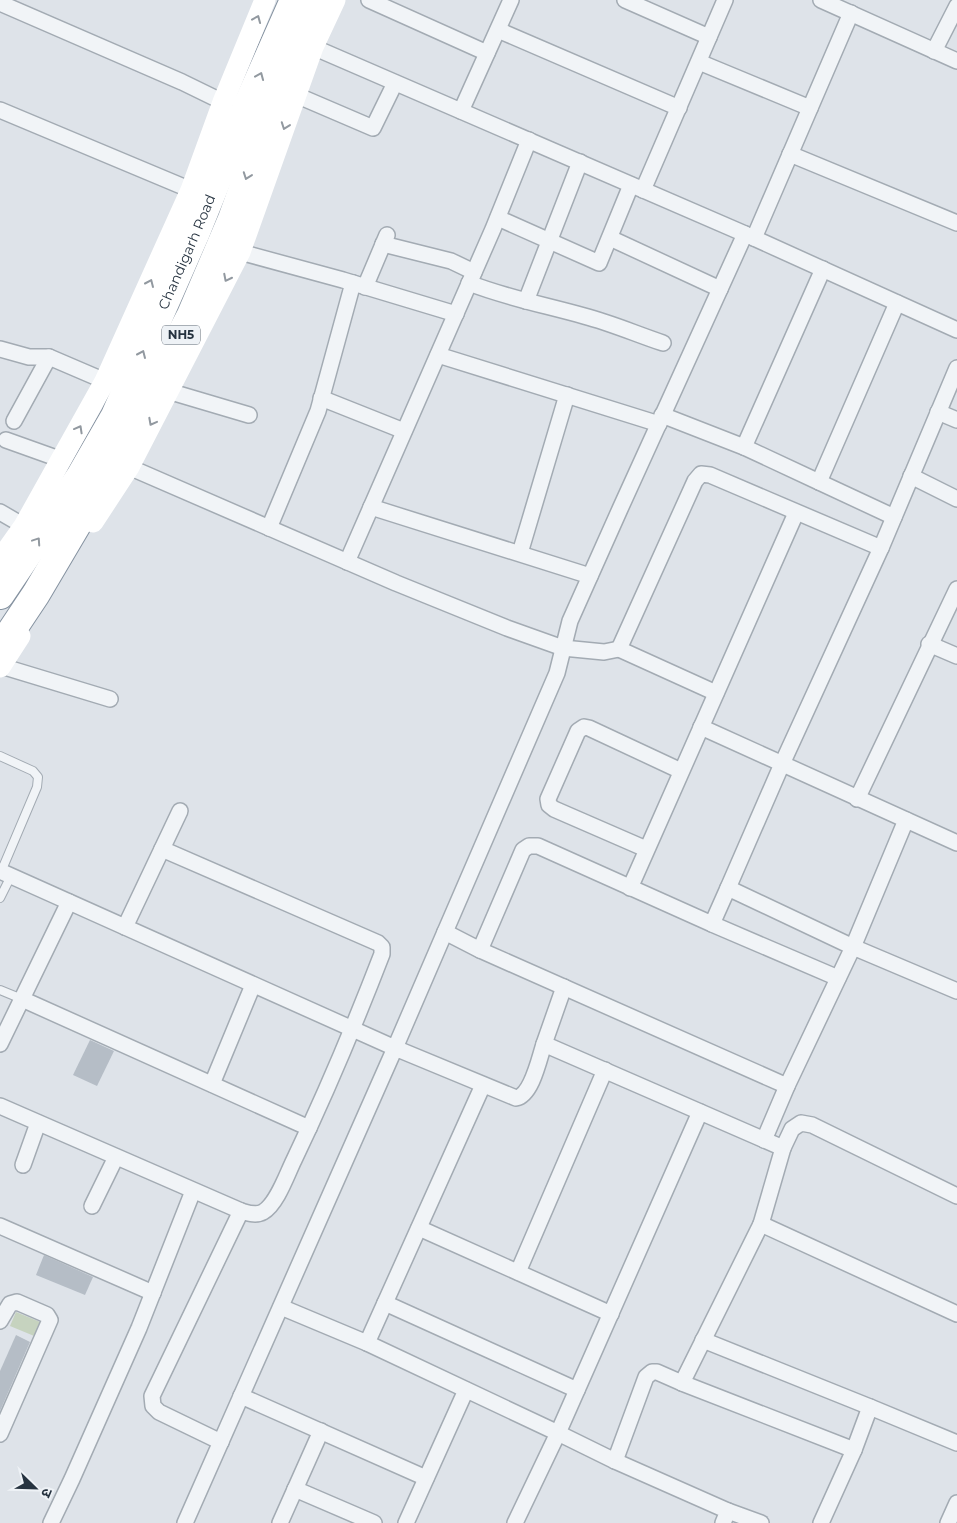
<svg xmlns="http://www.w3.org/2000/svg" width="957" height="1523" font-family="Montserrat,'Noto Sans Devanagari',sans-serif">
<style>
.green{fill:#c6d3bf}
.building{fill:#b5bdc6}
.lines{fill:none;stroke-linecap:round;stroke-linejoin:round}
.lane-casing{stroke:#a3abb3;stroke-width:10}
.street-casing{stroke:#a3abb3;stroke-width:18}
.highway-casing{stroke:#8592a0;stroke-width:30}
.lane{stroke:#f1f4f7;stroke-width:8}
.street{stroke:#f1f4f7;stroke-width:15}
.secondary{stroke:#fff;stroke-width:21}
.highway{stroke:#fff;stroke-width:28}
.oneway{stroke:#9299a0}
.labels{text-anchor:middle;stroke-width:5;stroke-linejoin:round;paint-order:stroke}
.shield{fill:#eef2f6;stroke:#626c77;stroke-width:1}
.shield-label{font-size:12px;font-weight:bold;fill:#263340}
.street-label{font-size:14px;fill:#263340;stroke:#eef2f6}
</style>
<rect width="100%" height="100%" fill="#dee3e9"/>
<polygon class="green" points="16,1312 45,1324 39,1338 10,1326"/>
<g class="building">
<polygon points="90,1040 114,1051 97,1086 73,1075"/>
<polygon points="44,1255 93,1277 85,1295 36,1275"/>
<polygon points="16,1335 30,1342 0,1411 0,1371"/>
</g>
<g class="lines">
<g class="lane-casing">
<g id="lane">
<polyline points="0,756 33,771 38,777 37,787 1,872"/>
<polyline points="0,898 11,876"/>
<polyline points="0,990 22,999"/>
</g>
</g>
<g class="street-casing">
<g id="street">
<polyline points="369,0 487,53"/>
<polyline points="625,0 709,37"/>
<polyline points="821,0 957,61"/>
<polyline points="0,3 182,82 223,102"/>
<polyline points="498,30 679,108"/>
<polyline points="313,47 745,234"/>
<polyline points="934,51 957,6"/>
<polyline points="699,62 810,108"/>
<polyline points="296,95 373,128 395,83"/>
<polyline points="0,110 191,190"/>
<polyline points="461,111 511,0"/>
<polyline points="790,154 957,223"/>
<polyline points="643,190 725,0"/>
<polyline points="498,218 599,263 631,185"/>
<polyline points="610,238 720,289"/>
<polyline points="754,238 851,13"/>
<polyline points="383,244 451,261 474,272"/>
<polyline points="240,252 343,280 456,314"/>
<path d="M469 283C507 298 545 305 584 316 611 323 636 334 663 343"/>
<polyline points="365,287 387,235"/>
<polyline points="526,301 580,162"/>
<polyline points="0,349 29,357 49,357 105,381"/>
<polyline points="438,355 659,424"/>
<polyline points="168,391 249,415"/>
<polyline points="321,398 404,431"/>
<polyline points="938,412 957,420"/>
<polyline points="662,415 744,447 823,269"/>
<polyline points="14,421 49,357"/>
<polyline points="6,440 62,460"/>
<polyline points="744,447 819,482 897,303"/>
<polyline points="129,467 396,583 507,628 563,648 604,652 619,649"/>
<polyline points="911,476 957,499"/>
<polyline points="819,482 894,517"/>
<polyline points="371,507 590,576"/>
<polyline points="0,512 24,526"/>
<polyline points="269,528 318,411 353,283"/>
<polyline points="520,553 567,395"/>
<polyline points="347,562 493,229 529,140"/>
<polyline points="929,644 957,656"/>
<polyline points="1,666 110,699"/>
<polyline points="716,693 619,649 695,481 701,474 710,475 881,548"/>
<polyline points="701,727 957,843"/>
<polyline points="857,799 957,589"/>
<polyline points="646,849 554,809 549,805 548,799 578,731 584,727 589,728 681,771"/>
<polyline points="0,871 395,1048 445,932 480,950 523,850 529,846 538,846 712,924 728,888 853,947 957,991"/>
<polyline points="630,888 796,513"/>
<polyline points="728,888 782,764 881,548 957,368"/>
<polyline points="712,924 838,978"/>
<polyline points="125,927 180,811"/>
<polyline points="445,932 557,673 570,621 620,509 745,234 957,330"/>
<polyline points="480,950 787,1086"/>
<polyline points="22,999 309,1128"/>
<polyline points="0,1044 69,902"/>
<polyline points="544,1044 564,987"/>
<polyline points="212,1084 253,985"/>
<path d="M0 1106 241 1211C248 1213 256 1216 263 1212 277 1204 287 1174 294 1160 326 1093 355 1024 382 954V947L378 943 162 849"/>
<polyline points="764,1140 787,1086 853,947 906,820"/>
<polyline points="783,1148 792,1129 801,1123 812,1125 957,1196"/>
<polyline points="23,1165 38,1123"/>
<polyline points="92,1206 116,1157"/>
<polyline points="761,1224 682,1383 854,1450 870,1407 957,1443"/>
<polyline points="0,1226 153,1293"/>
<polyline points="419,1228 611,1314"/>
<polyline points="518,1272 605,1070"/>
<polyline points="385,1303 577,1390"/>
<polyline points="281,1307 367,1343 558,1433 700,1112"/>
<polyline points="0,1321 10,1304 17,1302 47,1315 50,1320 0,1434"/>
<polyline points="703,1340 870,1407"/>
<polyline points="367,1343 483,1085"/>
<polyline points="241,1396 426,1478"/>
<polyline points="221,1442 159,1412 153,1406 152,1396 241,1211"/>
<polyline points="615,1461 646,1377 652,1372 657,1372 682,1383"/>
<polyline points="295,1489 374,1523"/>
<polyline points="728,1511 761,1523"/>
<polyline points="51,1523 72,1479 139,1328 193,1191"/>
<path d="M185 1523 395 1048 516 1098C532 1095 539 1059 544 1044L783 1148 761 1224 957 1314"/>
<polyline points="280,1523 321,1431"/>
<polyline points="406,1523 466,1390"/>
<polyline points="515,1523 558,1433 615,1461 728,1511 723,1523"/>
<polyline points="821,1523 854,1450"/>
<polyline points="948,1523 957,1503"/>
</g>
</g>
<g class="highway-casing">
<g id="highway">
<path id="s1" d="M0 595 81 475 115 416 196 232 247 106 294 0"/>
<polyline points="0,648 36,594 108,472 191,315 232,219 291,56 316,0"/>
</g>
</g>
<use href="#lane" class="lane"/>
<use href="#street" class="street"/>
<g class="secondary">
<polyline points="93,522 129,467 240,252 313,47 335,0"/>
<polyline points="0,560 24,526 105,381 191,190 223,102 265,0"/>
<polyline points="0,667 20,636"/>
</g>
<use href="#highway" class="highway"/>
</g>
<defs><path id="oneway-chevron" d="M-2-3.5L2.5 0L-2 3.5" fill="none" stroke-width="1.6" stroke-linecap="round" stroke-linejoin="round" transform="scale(1.25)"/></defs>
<g class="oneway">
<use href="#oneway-chevron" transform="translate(257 19) rotate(-67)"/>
<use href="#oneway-chevron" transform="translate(260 76) rotate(-67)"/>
<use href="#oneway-chevron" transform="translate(285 126) rotate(110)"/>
<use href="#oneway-chevron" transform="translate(247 176) rotate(110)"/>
<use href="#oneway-chevron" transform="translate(227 278) rotate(117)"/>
<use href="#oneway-chevron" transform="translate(150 283) rotate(-66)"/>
<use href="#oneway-chevron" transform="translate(142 354) rotate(-66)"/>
<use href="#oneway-chevron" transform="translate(152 422) rotate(118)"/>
<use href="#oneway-chevron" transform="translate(79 429) rotate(-61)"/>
<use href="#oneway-chevron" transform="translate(37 541) rotate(-56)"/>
</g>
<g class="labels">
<rect class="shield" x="162" y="325.5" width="38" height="19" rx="4"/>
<g class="shield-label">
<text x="181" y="339">NH5</text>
</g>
<g class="street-label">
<text dy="5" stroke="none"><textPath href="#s1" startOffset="392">Chandigarh Road</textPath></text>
</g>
</g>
<g transform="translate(35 1488) rotate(113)" stroke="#eef2f6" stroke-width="4" paint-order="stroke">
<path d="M0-4L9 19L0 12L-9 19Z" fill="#263340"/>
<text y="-8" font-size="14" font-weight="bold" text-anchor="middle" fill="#263340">उ</text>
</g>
</svg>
